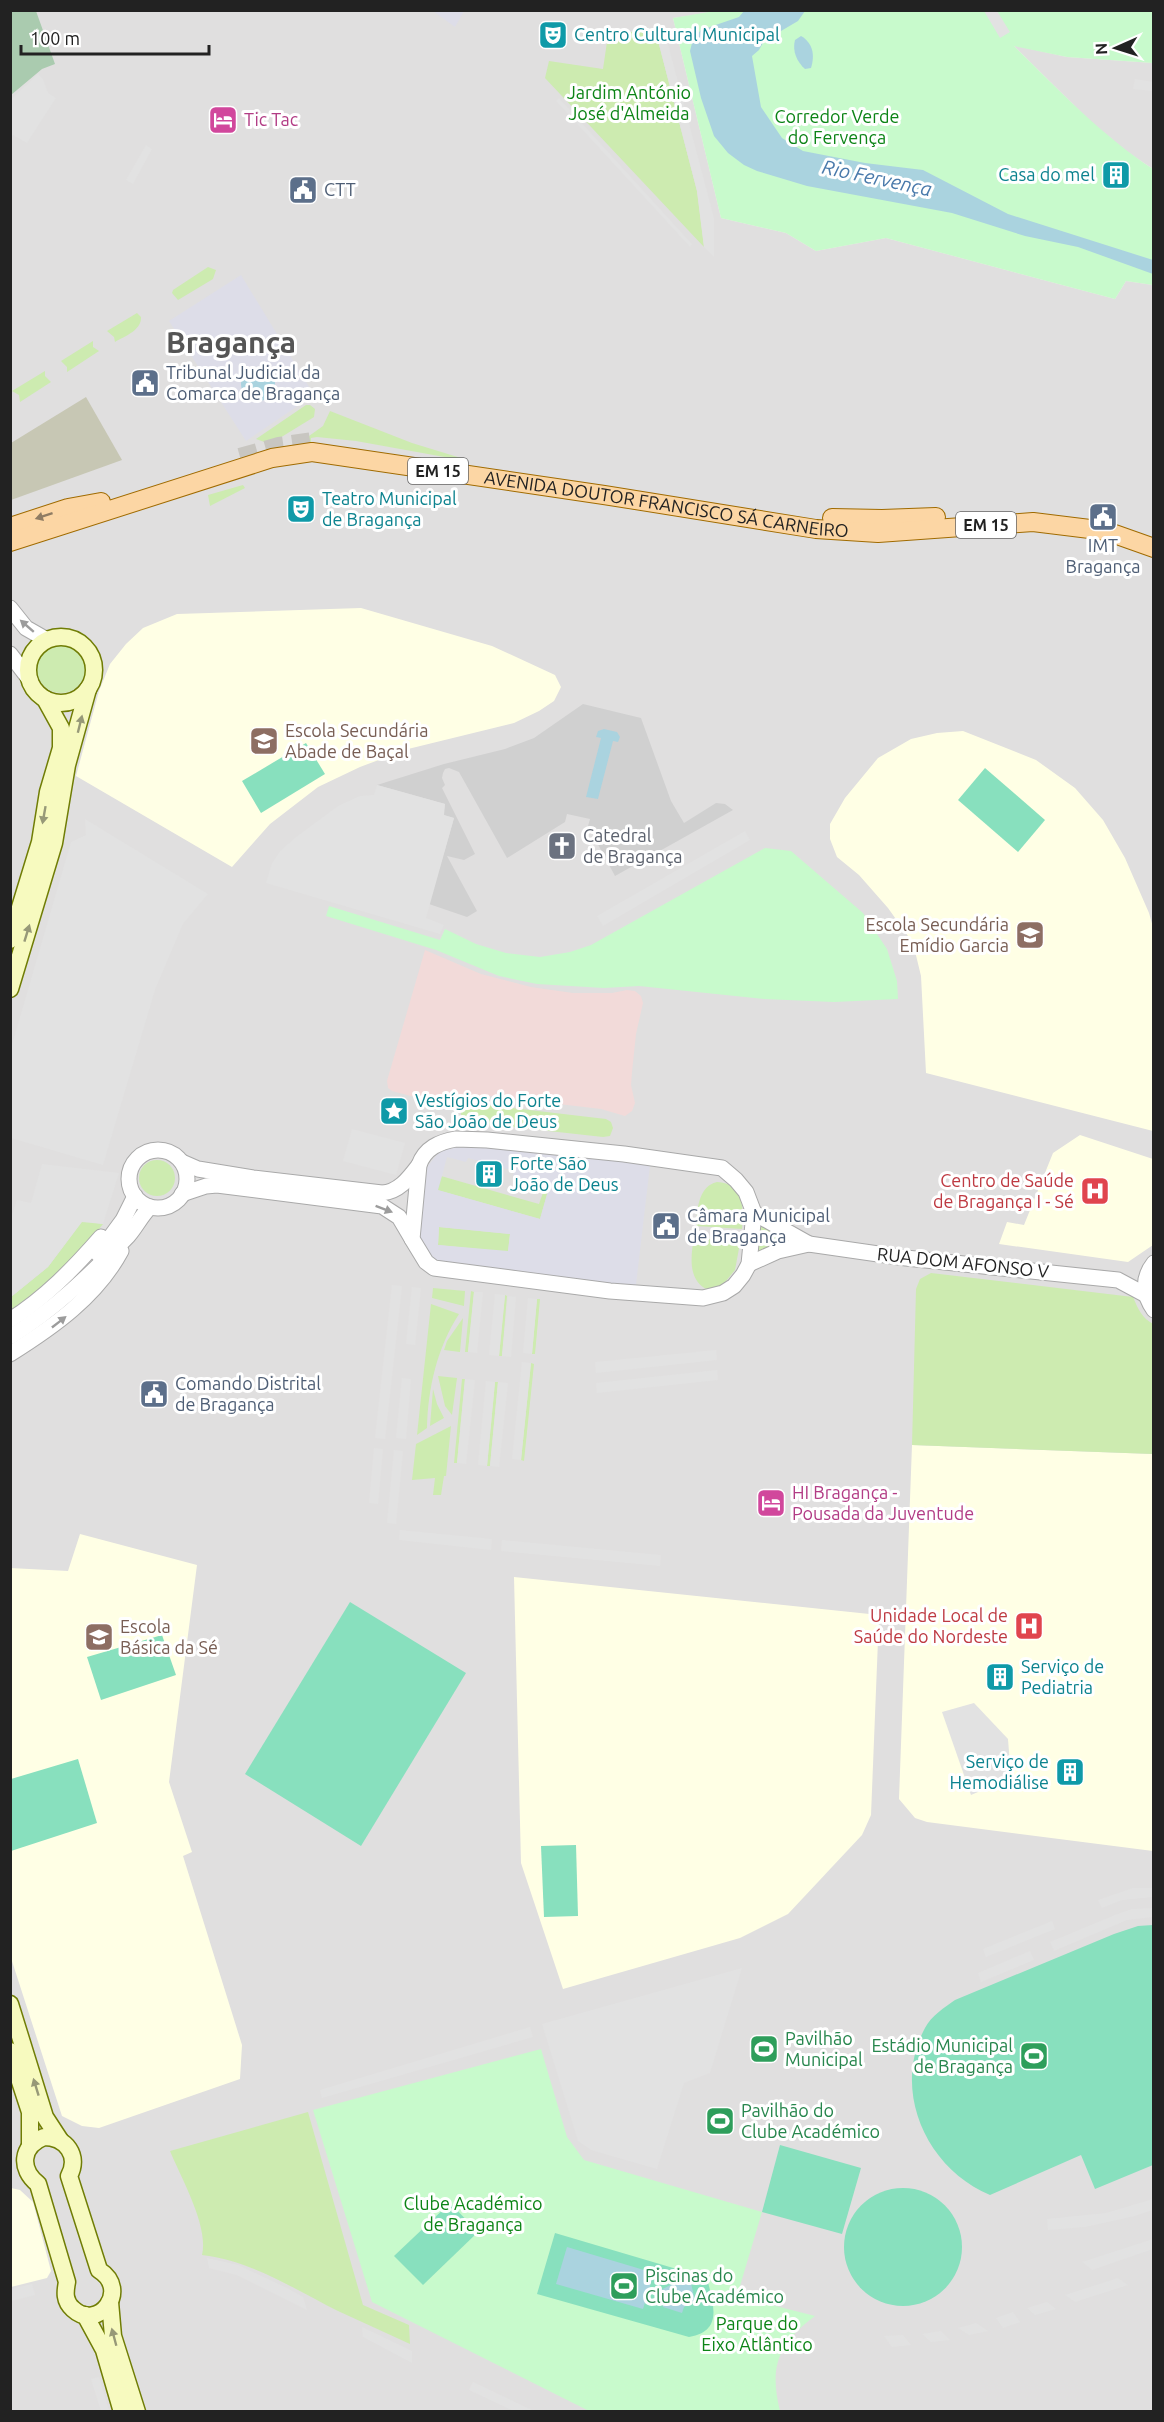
<svg xmlns="http://www.w3.org/2000/svg" width="1164" height="2422" font-family="Ubuntu,sans-serif">
<style>
.residential{fill:#e0dfdf}
.commercial{fill:#f2dad9}
.education{fill:#ffffe5}
.religious{fill:#d0d0d0}
.construction{fill:#c7c7b4}
.grass{fill:#cdebb0}
.cemetery{fill:#aacbaf}
.park{fill:#c8facc}
.pitch{fill:#88e0be}
.parking{fill:#e2e2e2}
.plaza{fill:#dddde8;fill-rule:evenodd}
.water{fill:#aad3df}
.lines{fill:none;stroke-linecap:round;stroke-linejoin:round}
.primary-tunnel{stroke:#c8c6c1;stroke-width:18;stroke-dasharray:18 9;stroke-linecap:butt}
.tertiary-casing{stroke:#a9a9a9;stroke-width:17}
.secondary-casing{stroke:#707d05;stroke-width:19}
.primary-casing{stroke:#a06b00;stroke-width:20}
.tertiary{stroke:#fff;stroke-width:15}
.secondary{stroke:#f7fabf;stroke-width:16}
.primary{stroke:#fcd6a4;stroke-width:18}
.oneway{fill:#8f7c63}
.oneway2{fill:#9c9c9c}
.oneway3{fill:#979978}
.labels{text-anchor:middle;stroke-width:6;stroke-linejoin:round;paint-order:stroke}
.shield{fill:#fff;stroke:#646464;stroke-width:1.5}
.shield-label{font-size:16px;font-weight:bold;fill:#222}
.culture-label{font-size:18px;fill:#0d838f;stroke:#fff;text-anchor:start}
.park-label{font-size:18px;fill:#0c8416;stroke:#fff}
.hotel-label{font-size:18px;fill:#b23c85;stroke:#fff;text-anchor:start}
.service-label{font-size:18px;fill:#4e5e75;stroke:#fff;text-anchor:start}
.street-label{font-size:18px;fill:#222;stroke:#fff}
.education-label{font-size:18px;fill:#785e54;stroke:#fff;text-anchor:start}
.worship-label{font-size:18px;fill:#5b616d;stroke:#fff;text-anchor:start}
.health-label{font-size:18px;fill:#be3a42;stroke:#fff;text-anchor:end}
.leisure-label{font-size:18px;fill:#27864d;stroke:#fff;text-anchor:start}
.water-label{font-size:20px;font-style:italic;fill:#4a7aab;stroke:#fff}
.town-label{font-size:30px;font-weight:bold;fill:#555;stroke:#fff}
</style>
<rect width="100%" height="100%" fill="#f2efe9"/>
<g class="residential">
<polygon points="11,11 721,11 673,18 721,218 786,233 816,251 886,238 1115,299 1126,281 1153,285 1153,2411 11,2412"/>
<polygon points="1013,45 1067,57 1153,63 1153,169 1126,151 1090,121"/>
</g>
<polygon class="commercial" points="425,950 481,974 531,987 573,993 612,993 627,990 635,991 641,996 643,1003 636,1034 632,1072 631,1085 635,1103 632,1111 625,1116 601,1109 482,1095 468,1095 450,1103 441,1104 392,1091 388,1088 387,1081"/>
<g class="education">
<polygon points="361,608 492,646 555,675 561,687 554,701 539,711 514,723 408,749 360,767 318,787 270,824 232,867 76,776 99,691 110,664 126,644 143,628 177,614"/>
<polygon points="963,731 1036,760 1075,788 1103,820 1125,858 1149,913 1153,927 1153,1131 926,1073 921,976 913,943 888,908 859,875 837,857 830,839 830,824 845,798 878,758 911,739 937,733"/>
<polygon points="1080,1135 1153,1159 1153,1245 1128,1262 999,1244 1007,1222 1024,1225 1053,1153"/>
<polygon points="912,1445 1153,1454 1153,1449 1153,1851 927,1822 915,1818 899,1799"/>
<polygon points="80,1534 197,1565 169,1782 192,1852 183,1856 242,2045 240,2079 99,2128 82,2126 62,2116 11,1958 10,1568 68,1571"/>
<polygon points="514,1577 879,1615 871,1815 862,1835 788,1914 740,1938 563,1989 521,1863"/>
<polygon points="11,2188 20,2190 33,2202 51,2271 47,2278 11,2287"/>
</g>
<polygon class="religious" points="583,704 641,718 671,801 684,823 716,803 725,804 733,810 615,876 588,826 590,819 567,814 565,822 507,858 459,772 449,768 445,769 443,773 442,778 445,785 442,788 475,854 464,860 447,856 477,911 467,917 429,904 454,818 443,815 445,804 377,785 444,764 505,749 534,738"/>
<polygon class="construction" points="86,397 122,460 11,500 11,443"/>
<g class="grass">
<polygon points="655,29 697,191 704,247 545,78 549,61 603,69 608,35"/>
<polygon points="208,267 216,270 213,279 178,300 172,293 173,290"/>
<path d="M137 313 141 317C142 330 125 336 115 342L114 337 107 331Z"/>
<polygon points="93,341 93,347 99,351 67,372 67,367 61,361"/>
<polygon points="45,371 45,376 51,382 20,402 19,395 12,391"/>
<polygon points="306,405 310,405 315,409 314,417 270,444 256,439"/>
<polygon points="330,411 412,443 461,458 461,460 356,441 317,437 311,438 311,446 295,446 323,426"/>
<polygon points="243,485 245,488 210,506 208,495"/>
<circle cx="61" cy="669" r="24"/>
<polygon points="470,1103 606,1119 611,1122 613,1128 610,1136 603,1137 467,1122 462,1119 460,1109 463,1104"/>
<circle cx="157" cy="1178" r="18"/>
<polygon points="441,1176 539,1204 544,1190 548,1191 540,1219 437,1190"/>
<path d="M717 1182C744 1183 744 1210 742 1229L696 1226C697 1211 698 1186 717 1182Z"/>
<polygon points="757,1218 791,1241 753,1255"/>
<path d="M82 1221 103 1224C75 1260 47 1285 11 1312V1297L48 1267Z"/>
<polygon points="439,1227 510,1234 508,1252 438,1245"/>
<path d="M694 1237 740 1243 735 1270 721 1287 708 1290C687 1280 691 1256 694 1237Z"/>
<path d="M931 1273 1133 1297C1138 1309 1142 1318 1153 1324V1454L912 1445 916 1289 920 1279Z"/>
<polygon points="433,1288 465,1291 464,1306 432,1298"/>
<polygon points="471,1291 474,1292 468,1352 465,1352"/>
<polygon points="505,1295 507,1296 502,1356 499,1356"/>
<polygon points="537,1299 540,1299 535,1354 532,1354"/>
<path d="M431 1304 459 1314C437 1348 428 1388 427 1428L417 1435Z"/>
<polygon points="463,1318 460,1352 444,1350 447,1341"/>
<polygon points="531,1363 534,1364 524,1461 521,1460"/>
<polygon points="438,1376 457,1378 452,1415 445,1406"/>
<polygon points="462,1379 465,1379 457,1463 454,1463"/>
<polygon points="495,1382 498,1382 490,1466 487,1466"/>
<polygon points="433,1389 437,1404 444,1418 430,1426"/>
<polygon points="451,1426 446,1476 444,1476 441,1495 433,1495 435,1478 412,1480 416,1444"/>
<path d="M308 2112 363 2305 409 2325 410 2344C386 2333 362 2322 338 2311 294 2289 252 2261 202 2255 209 2226 181 2178 170 2151Z"/>
</g>
<polygon class="cemetery" points="11,10 36,11 55,64 42,69 11,95"/>
<g class="park">
<path d="M721 10 1153 11V63L1067 57 1014 46C1059 90 1101 135 1153 169V285L1126 281 1115 299 886 238 816 251 786 233 721 218 673 18Z"/>
<polygon points="765,848 791,851 863,913 887,949 897,981 898,999 834,1002 764,999 639,986 604,988 537,984 499,976 436,950 326,916 329,906 440,940 445,929 476,944 506,953 540,957 570,952 591,945"/>
<path d="M541 2049 567 2137 584 2160 762 2212 737 2296 815 2316C778 2344 769 2366 780 2411H589L372 2302 313 2110Z"/>
</g>
<g class="pitch">
<polygon points="306,743 325,774 261,813 242,781"/>
<polygon points="985,768 1045,820 1018,852 958,800"/>
<polygon points="350,1602 466,1673 361,1846 245,1774"/>
<polygon points="162,1635 176,1675 101,1700 87,1657"/>
<polygon points="78,1759 97,1823 11,1851 11,1779"/>
<polygon points="576,1845 578,1916 544,1917 541,1846"/>
<path d="M1153 1925V2165L1095 2189 1081 2155 990 2195C927 2169 891 2091 925 2028 931 2016 945 2007 955 2000L1114 1934 1138 1926Z"/>
<polygon points="780,2145 861,2168 842,2234 762,2212"/>
<circle cx="903" cy="2247" r="59"/>
<polygon points="450,2203 478,2232 423,2285 394,2256"/>
<path d="M555 2233 707 2278C713 2304 724 2331 689 2337L537 2294Z"/>
</g>
<g class="parking">
<polygon points="984,11 997,11 1010,32 1000,38"/>
<polygon points="655,29 664,29 714,218 714,257 704,247 697,191"/>
<polygon points="38,74 43,79 48,93 56,98 27,143 13,135 11,137 11,99"/>
<polygon points="1135,79 1153,82 1153,91 1133,89"/>
<polygon points="559,98 692,244 690,247 556,101"/>
<polygon points="146,145 152,149 133,184 126,180"/>
<polygon points="377,785 445,804 444,815 454,818 426,918 444,925 440,934 266,883 272,863 280,851 296,837 338,806 360,796 374,795"/>
<polygon points="85,819 208,894 183,924 155,990 103,1165 11,1138 11,1048 71,842 86,835"/>
<polygon points="745,831 750,840 603,926 597,916"/>
<polygon points="352,1129 405,1143 396,1175 343,1161"/>
<polygon points="42,1164 119,1173 103,1224 82,1222 48,1267 11,1297 11,1218 17,1200 31,1203"/>
<polygon points="392,1285 402,1286 385,1439 375,1438"/>
<polygon points="412,1287 421,1288 415,1345 406,1344"/>
<polygon points="474,1292 483,1292 477,1353 468,1352"/>
<polygon points="495,1294 505,1295 499,1356 489,1355"/>
<polygon points="508,1296 516,1297 511,1357 502,1356"/>
<polygon points="528,1298 537,1299 532,1354 523,1353"/>
<polygon points="716,1350 717,1360 596,1373 595,1362"/>
<polygon points="522,1362 531,1363 521,1460 512,1459"/>
<polygon points="717,1370 718,1380 597,1393 596,1383"/>
<polygon points="402,1378 411,1379 406,1439 396,1438"/>
<polygon points="465,1379 475,1380 466,1464 457,1463"/>
<polygon points="486,1381 495,1382 487,1466 478,1465"/>
<polygon points="498,1382 508,1383 499,1467 490,1466"/>
<polygon points="374,1448 383,1449 378,1504 369,1503"/>
<polygon points="394,1450 403,1451 396,1524 387,1523"/>
<polygon points="400,1530 492,1539 491,1550 399,1540"/>
<polygon points="502,1540 661,1555 660,1566 501,1551"/>
<polygon points="974,1703 1008,1739 1011,1778 971,1795 942,1712"/>
<polygon points="1133,1888 1153,1888 1153,1897 1122,1900 1102,1908 1098,1900"/>
<polygon points="1153,1908 1153,1917 1127,1920 1054,1951 1050,1942 1115,1915 1132,1909"/>
<polygon points="1052,1921 1055,1929 986,1957 983,1949"/>
<polygon points="1030,1951 1034,1960 981,1982 978,1973"/>
<polygon points="742,1968 710,2073 684,2083 657,2169 591,2150 578,2141 542,2024"/>
<polygon points="530,2027 533,2037 322,2098 320,2090"/>
<polygon points="1153,2199 1153,2210 1135,2216 1085,2227 1048,2230 1047,2219 1106,2213"/>
<polygon points="1153,2239 1153,2249 1092,2270 1082,2262"/>
<polygon points="207,2258 238,2265 287,2288 303,2297 307,2310 237,2275 209,2268"/>
<polygon points="1118,2278 1128,2285 1075,2302 1065,2295"/>
<polygon points="32,2284 35,2295 11,2301 11,2289"/>
<polygon points="1047,2302 1056,2309 1035,2315 1027,2308"/>
<polygon points="1013,2312 1020,2322 1003,2328 996,2318"/>
<polygon points="976,2323 988,2331 969,2335 958,2328"/>
<polygon points="362,2327 412,2351 412,2363 363,2337"/>
<polygon points="941,2331 950,2340 931,2342 922,2334"/>
<polygon points="903,2335 911,2345 892,2347 884,2336"/>
<polygon points="99,2377 109,2411 101,2411 91,2379"/>
<polygon points="473,2382 534,2411 514,2411 469,2390"/>
</g>
<g class="plaza">
<polygon points="433,11 464,11 455,27"/>
<polygon points="241,275 314,395 246,441 169,321"/>
<path d="M471 1144 651 1157 635 1293 431 1261 419 1238 427 1167 440 1151ZM447 1157 466 1162 468 1158 514 1171 513 1177 544 1186V1190L548 1191 540 1219 438 1190 442 1176 539 1204 442 1176ZM439 1227 510 1234 508 1251 438 1245Z"/>
</g>
<g class="water">
<polygon points="744,11 805,11 798,21 764,41 759,50 752,56 761,107 782,138 803,151 865,163 923,170 1008,214 1153,260 1153,274 1078,247 1025,236 952,213 807,186 757,171 744,165 728,153 714,136 701,98 690,51 693,39 701,30 739,17"/>
<path d="M801 36C813 43 815 55 811 68L805 69C797 62 792 51 795 40Z"/>
<circle cx="258" cy="384" r="17"/>
<polygon points="604,729 617,732 620,737 618,742 613,741 598,799 586,797 601,738 596,737 598,731"/>
<polygon points="567,2247 654,2273 643,2309 556,2284"/>
<polygon points="680,2280 691,2283 695,2301 684,2307 682,2313 663,2307 659,2291"/>
</g>
<g class="lines">
<polyline class="primary-tunnel" points="240,457 279,446 312,441"/>
<g class="tertiary-casing">
<g id="tertiary">
<polyline points="10,608 26,628 47,640"/>
<polyline points="10,654 30,680"/>
<path d="M456 1139 487 1140 624 1154 722 1168 736 1180 746 1192 754 1213 749 1264 743 1275 734 1286 723 1293 703 1298 610 1291 434 1268 426 1262 412 1239 419 1165C425 1148 439 1142 456 1139Z"/>
<circle cx="158" cy="1179" r="29"/>
<path d="M182 1162 198 1169 253 1178 382 1193C399 1192 409 1178 419 1165"/>
<polyline points="182,1194 206,1186 217,1185 382,1206 399,1217 412,1239"/>
<polyline points="754,1213 809,1244"/>
<polyline points="98,1254 123,1220 135,1196"/>
<path d="M1154 1263C1142 1278 1143 1295 1154 1310"/>
<polyline points="749,1264 778,1251 809,1244 906,1258 1118,1280 1146,1295"/>
<path d="M10 1320C45 1298 74 1268 101 1237"/>
<path d="M10 1337C55 1309 91 1274 128 1236 136 1227 141 1216 150 1207"/>
<path d="M10 1354C53 1327 96 1297 121 1251"/>
</g>
</g>
<g class="secondary-casing">
<g id="secondary">
<circle cx="61" cy="670" r="33"/>
<polyline points="10,940 40,842 48,792 61,748 61,728 45,699"/>
<polyline points="10,989 54,843 67,765 88,689"/>
<polyline points="10,2004 45,2117 60,2140"/>
<polyline points="10,2051 30,2112 30,2145"/>
<path d="M44 2137C66 2137 80 2156 69 2176L99 2270C131 2290 98 2332 73 2309 64 2301 65 2292 67 2282L38 2184C19 2169 21 2146 44 2137Z"/>
<polyline points="110,2302 113,2336 137,2412"/>
<polyline points="85,2315 104,2350 122,2412"/>
</g>
</g>
<g class="primary-casing">
<g id="primary">
<polyline points="832,518 882,519 936,517"/>
<polyline points="10,527 68,508 101,502"/>
<path id="s1" d="M10 542 272 458 312 452 604 495 816 529 878 533 1033 522 1106 531 1154 548"/>
</g>
</g>
<use href="#tertiary" class="tertiary"/>
<use href="#secondary" class="secondary"/>
<use href="#primary" class="primary"/>
</g>
<defs><path id="oneway-solid" d="M-6-.8H1V-3.2L6.5 0L1 3.2V.8H-6Z" transform="scale(1.5)"/></defs>
<use class="oneway" href="#oneway-solid" transform="translate(44 516) rotate(162)"/>
<g class="oneway2">
<use href="#oneway-solid" transform="translate(27 626) rotate(-139)"/>
<use href="#oneway-solid" transform="translate(384 1209) rotate(21)"/>
<use href="#oneway-solid" transform="translate(59 1322) rotate(-38)"/>
</g>
<g class="oneway3">
<use href="#oneway-solid" transform="translate(80 724) rotate(-76)"/>
<use href="#oneway-solid" transform="translate(44 815) rotate(100)"/>
<use href="#oneway-solid" transform="translate(27 933) rotate(-73)"/>
<use href="#oneway-solid" transform="translate(36 2087) rotate(-107)"/>
<use href="#oneway-solid" transform="translate(114 2337) rotate(-105)"/>
</g>
<defs>
<g id="theatre-square" transform="scale(1.5)"><rect x="-9" y="-9" width="18" height="18" rx="4" fill="#0f9aa8" stroke="#fff"/><path d="M-5-5.5Q0-4 5-5.5V0Q5 5 0 6Q-5 5-5 0ZM-3.3-2.5H-1v1.5H-3.3ZM1-2.5H3.3v1.5H1ZM-2.8 1Q0 5.5 2.8 1Z" fill="#fff"/></g>
<g id="hotel-square" transform="scale(1.5)"><rect x="-9" y="-9" width="18" height="18" rx="4" fill="#d1479c" stroke="#fff"/><path d="M-6-4.5h1.5V1H6V5H4.5V3h-9V5H-6ZM-4 0a1.8 1.8 0 1 1 3.6 0ZM.5 0V-2.5h3Q6-2.5 6 0Z" fill="#fff"/></g>
<g id="building-square" transform="scale(1.5)"><rect x="-9" y="-9" width="18" height="18" rx="4" fill="#0f9aa8" stroke="#fff"/><path d="M-4-6H4V6H1V3H-1V6H-4ZM-2.5-4.3h1.7v1.8h-1.7ZM.8-4.3h1.7v1.8H.8ZM-2.5-1h1.7V.8h-1.7ZM.8-1h1.7V.8H.8Z" fill="#fff"/></g>
<g id="civic-square" transform="scale(1.5)"><rect x="-9" y="-9" width="18" height="18" rx="4" fill="#5c6f8a" stroke="#fff"/><path d="M-.6-6.5H3V-4.5H.6V-3L4-1V1h2V6H-6V1h2V-1L-.6-3ZM-1.2 2.5V6h2.4V2.5Z" fill="#fff"/></g>
<g id="school-square" transform="scale(1.5)"><rect x="-9" y="-9" width="18" height="18" rx="4" fill="#8d6e63" stroke="#fff"/><path d="M0-5L7-2L0 1L-7-2ZM-4 1L0 2.5L4 1V4Q0 6-4 4Z" fill="#fff"/></g>
<g id="church-square" transform="scale(1.5)"><rect x="-9" y="-9" width="18" height="18" rx="4" fill="#6b7280" stroke="#fff"/><path d="M-1.2-6h2.4v3.5h3.3v2.4h-3.3V6h-2.4V-.1h-3.3v-2.4h3.3Z" fill="#fff"/></g>
<g id="sight-square" transform="scale(1.5)"><rect x="-9" y="-9" width="18" height="18" rx="4" fill="#0f9aa8" stroke="#fff"/><path d="M0-6L1.8-2.2L6-1.7L2.9 1.2L3.7 5.4L0 3.3L-3.7 5.4L-2.9 1.2L-6-1.7L-1.8-2.2Z" fill="#fff"/></g>
<g id="hospital-square" transform="scale(1.5)"><rect x="-9" y="-9" width="18" height="18" rx="4" fill="#e0444e" stroke="#fff"/><path d="M-5-5h3v3.5h4V-5h3V5h-3V1.5h-4V5h-3Z" fill="#fff"/></g>
<g id="stadium-square" transform="scale(1.5)"><rect x="-9" y="-9" width="18" height="18" rx="4" fill="#2e9e5b" stroke="#fff"/><path d="M0-5a6.5 5 0 1 0 0 10a6.5 5 0 1 0 0-10ZM-3.5-1.8h7v3.6h-7Z" fill="#fff"/></g>
</defs>
<g fill-rule="evenodd">
<use href="#theatre-square" x="553" y="35"/>
<use href="#hotel-square" x="223" y="120"/>
<use href="#building-square" x="1116" y="175"/>
<use href="#civic-square" x="303" y="190"/>
<use href="#civic-square" x="145" y="383"/>
<use href="#theatre-square" x="301" y="509"/>
<use href="#civic-square" x="1103" y="517"/>
<use href="#school-square" x="264" y="741"/>
<use href="#church-square" x="562" y="846"/>
<use href="#school-square" x="1030" y="935"/>
<use href="#sight-square" x="394" y="1111"/>
<use href="#building-square" x="489" y="1174"/>
<use href="#hospital-square" x="1095" y="1191"/>
<use href="#civic-square" x="666" y="1226"/>
<use href="#civic-square" x="154" y="1394"/>
<use href="#hotel-square" x="771" y="1503"/>
<use href="#hospital-square" x="1029" y="1626"/>
<use href="#school-square" x="99" y="1637"/>
<use href="#building-square" x="1000" y="1677"/>
<use href="#building-square" x="1070" y="1772"/>
<use href="#stadium-square" x="764" y="2049"/>
<use href="#stadium-square" x="1034" y="2056"/>
<use href="#stadium-square" x="720" y="2121"/>
<use href="#stadium-square" x="624" y="2286"/>
</g>
<g class="labels">
<g class="shield">
<rect x="408" y="458" width="60" height="26" rx="4.5"/>
<rect x="956" y="512" width="60" height="26" rx="4.5"/>
</g>
<g class="shield-label">
<text x="438" y="477">EM 15</text>
<text x="986" y="531">EM 15</text>
</g>
<g class="culture-label">
<text x="574" y="41">Centro Cultural Municipal</text>
<text x="1095" y="181" text-anchor="end">Casa do mel</text>
<text x="322" y="505">Teatro Municipal<tspan x="322" dy="21">de Bragança</tspan></text>
<text x="415" y="1107">Vestígios do Forte<tspan x="415" dy="21">São João de Deus</tspan></text>
<text x="510" y="1170">Forte São<tspan x="510" dy="21">João de Deus</tspan></text>
<text x="1021" y="1673">Serviço de<tspan x="1021" dy="21">Pediatria</tspan></text>
<text x="1049" y="1768" text-anchor="end">Serviço de<tspan x="1049" dy="21">Hemodiálise</tspan></text>
</g>
<g class="park-label">
<text x="629" y="99">Jardim António<tspan x="629" dy="21">José d'Almeida</tspan></text>
<text x="837" y="123">Corredor Verde<tspan x="837" dy="21">do Fervença</tspan></text>
<text x="473" y="2210">Clube Académico<tspan x="473" dy="21">de Bragança</tspan></text>
<text x="757" y="2330">Parque do<tspan x="757" dy="21">Eixo Atlântico</tspan></text>
</g>
<g class="hotel-label">
<text x="244" y="126">Tic Tac</text>
<text x="792" y="1499">HI Bragança -<tspan x="792" dy="21">Pousada da Juventude</tspan></text>
</g>
<g class="service-label">
<text x="324" y="196">CTT</text>
<text x="166" y="379">Tribunal Judicial da<tspan x="166" dy="21">Comarca de Bragança</tspan></text>
<text x="1103" y="552" text-anchor="middle">IMT<tspan x="1103" dy="21">Bragança</tspan></text>
<text x="687" y="1222">Câmara Municipal<tspan x="687" dy="21">de Bragança</tspan></text>
<text x="175" y="1390">Comando Distrital<tspan x="175" dy="21">de Bragança</tspan></text>
</g>
<g class="street-label">
<text dy="6" stroke="none"><textPath href="#s1" startOffset="674">AVENIDA DOUTOR FRANCISCO SÁ CARNEIRO</textPath></text>
<text transform="translate(963 1263) rotate(6)" y="6">RUA DOM AFONSO V</text>
</g>
<g class="education-label">
<text x="285" y="737">Escola Secundária<tspan x="285" dy="21">Abade de Baçal</tspan></text>
<text x="1009" y="931" text-anchor="end">Escola Secundária<tspan x="1009" dy="21">Emídio Garcia</tspan></text>
<text x="120" y="1633">Escola<tspan x="120" dy="21">Básica da Sé</tspan></text>
</g>
<g class="worship-label">
<text x="583" y="842">Catedral<tspan x="583" dy="21">de Bragança</tspan></text>
</g>
<g class="health-label">
<text x="1074" y="1187">Centro de Saúde<tspan x="1074" dy="21">de Bragança I - Sé</tspan></text>
<text x="1008" y="1622">Unidade Local de<tspan x="1008" dy="21">Saúde do Nordeste</tspan></text>
</g>
<g class="leisure-label">
<text x="785" y="2045">Pavilhão<tspan x="785" dy="21">Municipal</tspan></text>
<text x="1013" y="2052" text-anchor="end">Estádio Municipal<tspan x="1013" dy="21">de Bragança</tspan></text>
<text x="741" y="2117">Pavilhão do<tspan x="741" dy="21">Clube Académico</tspan></text>
<text x="645" y="2282">Piscinas do<tspan x="645" dy="21">Clube Académico</tspan></text>
</g>
<g class="water-label">
<text transform="translate(877 178) rotate(12)" y="7">Rio Fervença</text>
</g>
<g class="town-label">
<text x="231" y="353">Bragança</text>
</g>
</g>
<rect width="1164" height="2422" fill="none" stroke="#222222" stroke-width="24"/>
<g transform="translate(1116 48) rotate(267)" stroke="#ffffff" stroke-width="4.5" paint-order="stroke">
<path d="M0-4.5L10 22L0 15L-10 22Z" fill="#222222"/>
<text y="-9" font-size="16" font-weight="bold" text-anchor="middle" fill="#222222">N</text>
</g>
<path d="M21 45v9h188v-9" fill="none" stroke="#222222" stroke-width="3"/>
<text x="30" y="45" font-size="18" fill="#222222" stroke="#ffffff" stroke-width="4.5" paint-order="stroke">100 m</text>
</svg>
